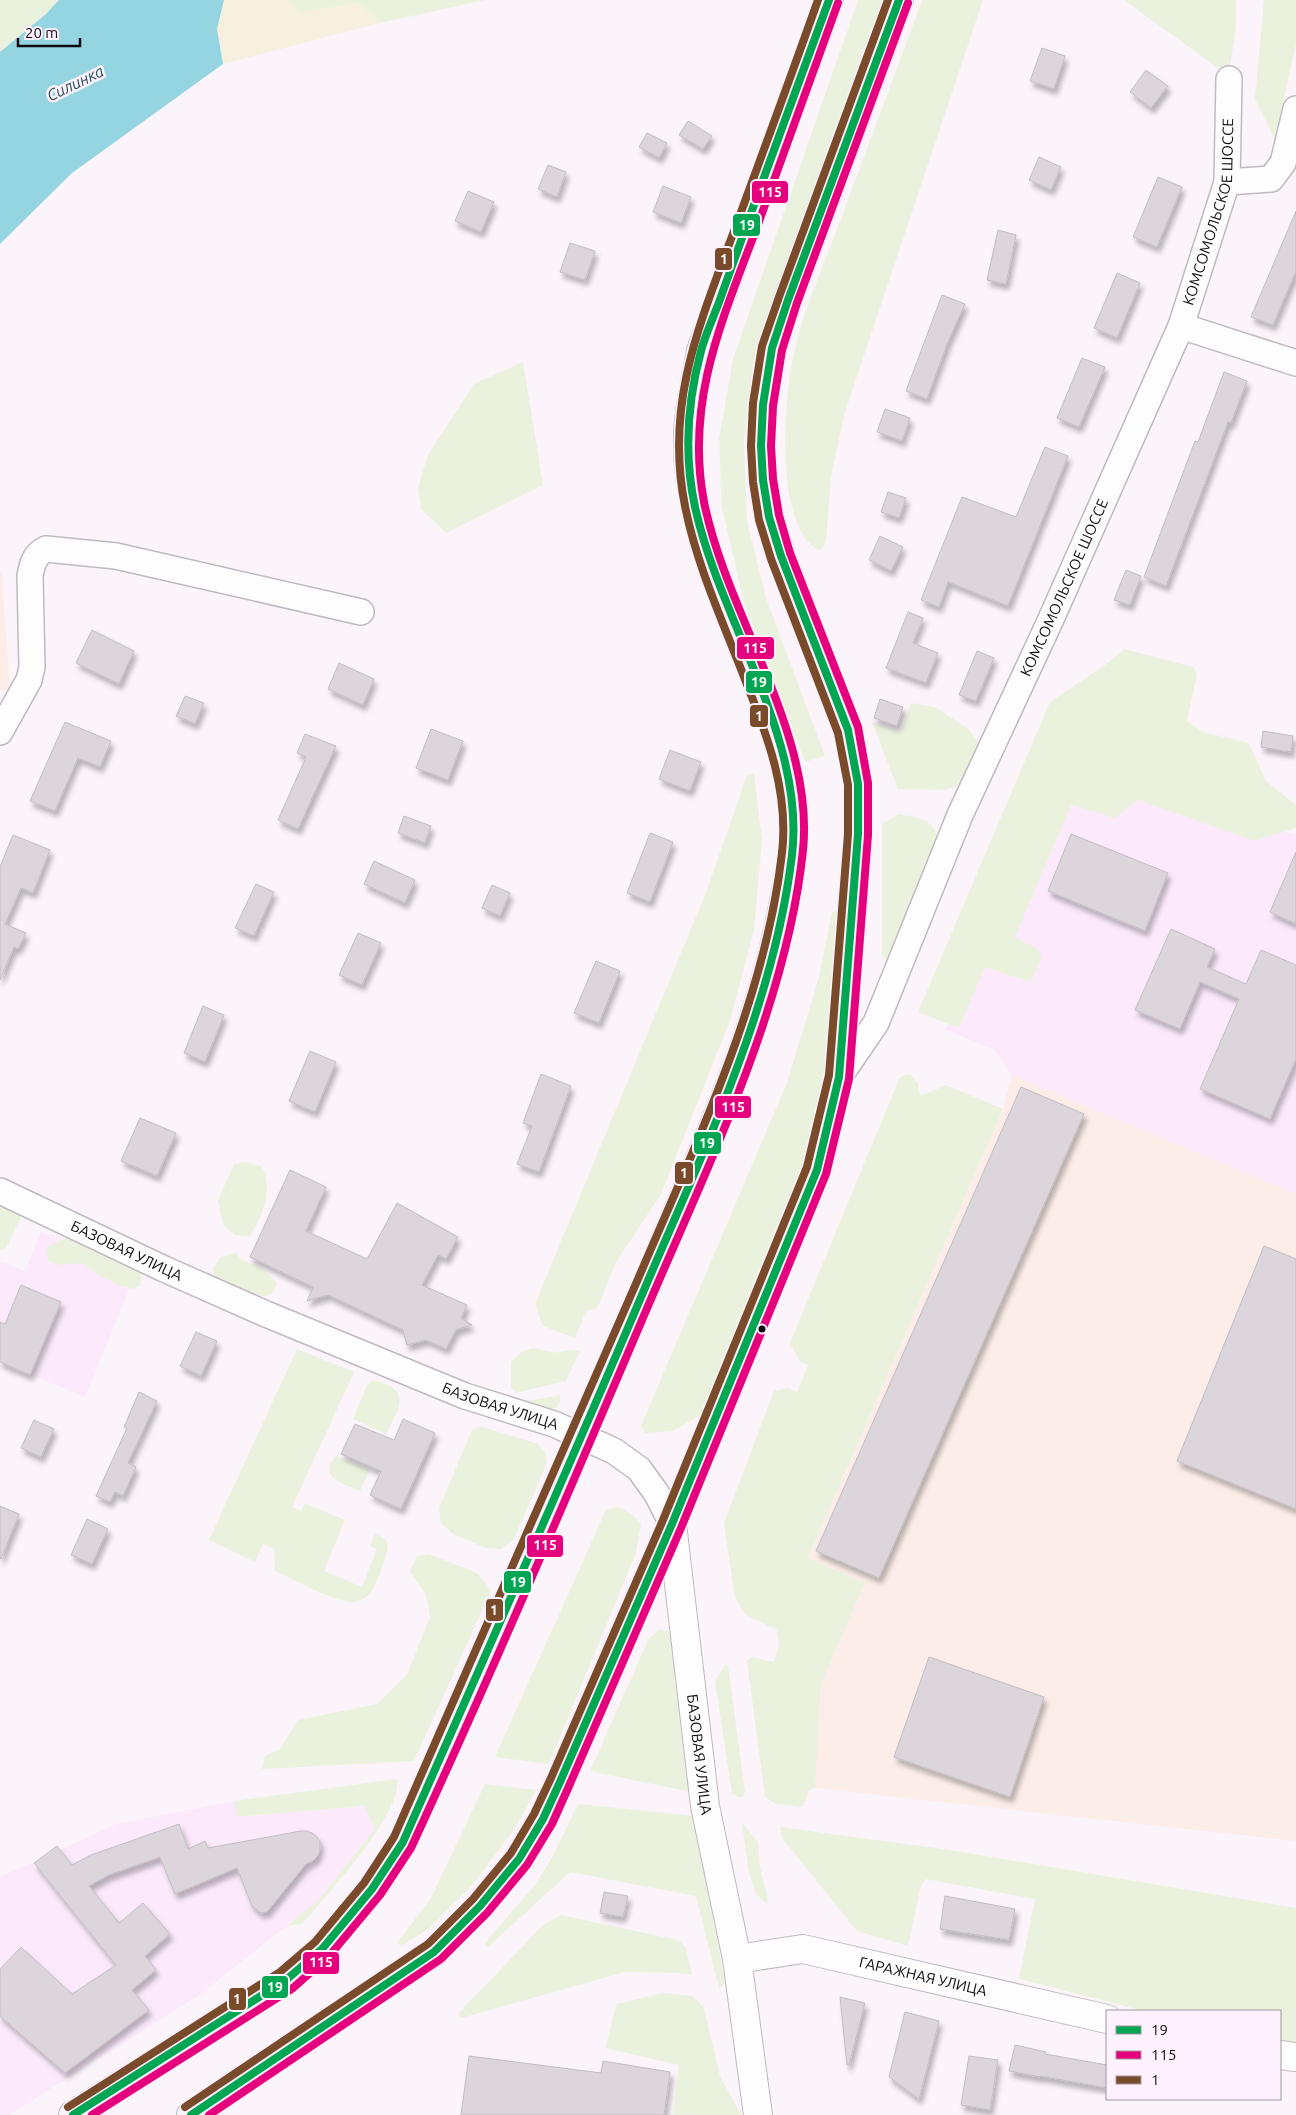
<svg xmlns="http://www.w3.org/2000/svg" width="1296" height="2115" font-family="Ubuntu,sans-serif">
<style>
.built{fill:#fceafc}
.industrial{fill:#fcede8}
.green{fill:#eaf2dd}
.sand{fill:#f8f0de}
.water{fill:#95d5e2}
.building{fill:#dcd5dc;stroke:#c3bdc3;filter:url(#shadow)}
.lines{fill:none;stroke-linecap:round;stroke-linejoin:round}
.minor-casing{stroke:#c0b9c0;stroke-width:28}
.tertiary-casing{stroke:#c0b9c0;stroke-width:30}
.primary-casing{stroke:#c0bbc6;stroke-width:30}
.minor{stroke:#fefdfe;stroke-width:25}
.tertiary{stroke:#fefdfe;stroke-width:28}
.primary{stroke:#f6f4f9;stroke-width:28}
.bus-1-casing{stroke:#fef1fe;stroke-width:11}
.bus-2-casing{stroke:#fef1fe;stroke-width:11}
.bus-3-casing{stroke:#fef1fe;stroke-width:11}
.bus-1{stroke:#00a651;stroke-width:8}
.bus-2{stroke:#e5007d;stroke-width:8}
.bus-3{stroke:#7a4b2a;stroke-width:8}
.bus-dot{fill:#110a11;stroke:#fef1fe;stroke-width:2}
.labels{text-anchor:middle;stroke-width:5;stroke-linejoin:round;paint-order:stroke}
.street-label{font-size:15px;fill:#110a11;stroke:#fef1fe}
.water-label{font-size:16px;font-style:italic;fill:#275259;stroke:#fef1fe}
.line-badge{stroke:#fef1fe;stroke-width:2}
.badge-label{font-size:14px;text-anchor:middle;font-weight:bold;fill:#fff}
</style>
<defs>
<filter id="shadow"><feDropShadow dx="3" dy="5.5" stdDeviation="2.5" flood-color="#0004"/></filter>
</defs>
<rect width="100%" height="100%" fill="#fbf4fb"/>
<g class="built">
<polygon points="1062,741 1296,835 1296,1194 1012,1075 993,1049 946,1030"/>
<polygon points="41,1231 137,1270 85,1397 0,1362 0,1261 25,1271"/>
<polygon points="234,1801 237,1817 364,1806 375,1829 316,1903 198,1996 9,2115 0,2115 0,1877 117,1824"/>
</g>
<g class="industrial">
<polygon points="0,573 2,573 10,690 0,691"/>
<polygon points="1012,1075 1296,1194 1296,1841 815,1788 821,1685 865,1583 808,1558 1003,1109"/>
</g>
<g class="green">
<polygon points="0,0 59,0 46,14 0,52"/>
<polygon points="289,0 485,0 380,23 358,3 301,13"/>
<polygon points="858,0 884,0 776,296 753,366 744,442 747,521 766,598 825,756 805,762 744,602 722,508 719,440 733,359"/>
<path d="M922 0H983L844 415 831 478 826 540 823 547 819 550C775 529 784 404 792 363 800 318 823 267 839 224 867 149 895 75 922 0Z"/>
<polygon points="1124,0 1236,0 1236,27 1230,66 1218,68"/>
<polygon points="1264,0 1296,0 1296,44 1275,139 1255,99"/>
<polygon points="523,362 543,485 446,533 421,509 418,488 428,455 474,384"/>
<polygon points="1124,649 1193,667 1197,674 1187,721 1203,732 1249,743 1266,781 1296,805 1296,828 1254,841 1138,800 1115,818 1071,805 1015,937 1036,948 1042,957 1031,981 1023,980 985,967 959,1028 918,1012 1050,702 1108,663"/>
<polygon points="911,703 935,707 968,729 982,747 962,783 945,790 898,789 872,722 901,732"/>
<polygon points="754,773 762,840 754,929 731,1018 661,1194 616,1262 597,1309 586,1311 575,1338 543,1326 535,1304 706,893 747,775"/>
<path d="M899 814C922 819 935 818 939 845L890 963 882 955V824Z"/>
<polygon points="841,911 824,1099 807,1171 699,1416 672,1431 645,1433 641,1426 787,1083 819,977 832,912"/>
<polygon points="910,1074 918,1083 920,1096 946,1085 1003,1109 808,1558 865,1583 821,1685 815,1788 808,1791 807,1799 802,1807 776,1804 765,1797 747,1661 751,1657 774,1662 779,1644 777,1630 746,1615 735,1597 724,1523 774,1391 788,1388 797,1393 808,1365 799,1361 790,1343 900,1077"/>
<path d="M245 1162 261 1166C275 1188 262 1216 250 1236L235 1235 223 1225 218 1200 234 1164Z"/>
<polygon points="0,1201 14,1208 21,1217 6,1248 0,1251"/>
<polygon points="69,1236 144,1271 140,1285 134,1289 120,1286 97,1274 82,1263 60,1265 48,1261 46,1248"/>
<path d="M235 1253 242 1260 261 1267 277 1283C276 1286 274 1292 271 1294 261 1302 225 1284 214 1279L213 1269 221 1257Z"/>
<polygon points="533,1348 555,1353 569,1350 580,1351 566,1381 515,1393 511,1387 511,1362 523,1351"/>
<path d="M297 1349 354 1372 292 1507 301 1511 305 1503 345 1520 324 1571 362 1587 377 1549 370 1546 375 1534C379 1536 385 1537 387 1542 391 1549 376 1585 371 1592 368 1597 360 1601 354 1602 338 1604 292 1578 275 1571L274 1549 263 1544 255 1562 209 1540Z"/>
<path d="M372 1381C378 1381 382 1383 388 1385 411 1396 394 1416 386 1434L353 1419 367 1385Z"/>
<polygon points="560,1395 560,1402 556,1408 544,1410 523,1402"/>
<polygon points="483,1427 538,1444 545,1453 547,1463 514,1539 501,1549 485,1548 452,1533 441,1523 439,1508 473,1428"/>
<path d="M336 1456 370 1470 360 1491C344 1484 316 1477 336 1456Z"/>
<polygon points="618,1507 631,1514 641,1524 636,1553 549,1764 495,1757 606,1510"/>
<polygon points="429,1554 477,1573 486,1583 490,1593 414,1761 262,1769 265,1756 280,1749 298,1720 377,1704 407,1675 430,1617 426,1594 410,1572 417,1556"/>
<polygon points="659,1630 672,1632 696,1793 590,1771 649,1638"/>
<polygon points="726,1664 728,1666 745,1791 743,1797 739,1797 732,1794 715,1681"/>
<path d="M397 1779C404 1812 325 1897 302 1924L288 1926 298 1916 316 1903 375 1829 364 1806 237 1817 234 1801Z"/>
<polygon points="485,1784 536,1790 517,1825 474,1883 430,1928 403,1945 397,1943 431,1898"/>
<polygon points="578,1804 695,1816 725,1983 719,1988 696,1896 570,1872 488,1947 484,1944 535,1885 553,1856"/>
<polygon points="742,1823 758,1842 760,1868 768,1899 767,1904 756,1894 749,1873"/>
<polygon points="780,1827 950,1850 1296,1908 1296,2043 1280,2041 1280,2011 1144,2011 1019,1979 1035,1899 926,1879 921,1885 908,1946 857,1931 782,1838"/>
<polygon points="561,1915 678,1940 686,1948 692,1975 677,1973 625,1972 461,2018 458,2014 543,1925"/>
<polygon points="664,1993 693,1996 704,2008 720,2076 741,2115 673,2115 679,2065 605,2048 617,2004"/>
</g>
<polygon class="sand" points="224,0 289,0 301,13 358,3 380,23 223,64 217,29"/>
<polygon class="water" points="59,0 224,0 217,29 223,64 72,173 0,244 0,52 46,14"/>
<g class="building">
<polygon points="1042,48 1065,56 1054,89 1030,81"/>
<polygon points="1146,70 1168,86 1151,108 1130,92"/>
<polygon points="688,121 712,136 703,149 679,135"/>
<polygon points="647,133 667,143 659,158 639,147"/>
<polygon points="1039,157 1061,167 1051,190 1029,180"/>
<polygon points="548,165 566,172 557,197 538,189"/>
<polygon points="1158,177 1182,187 1157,247 1133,237"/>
<polygon points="663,186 691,197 681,223 653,212"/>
<polygon points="468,191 494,202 481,232 455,221"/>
<polygon points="1296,211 1296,271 1273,325 1251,317"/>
<polygon points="998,230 1016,235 1006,284 987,280"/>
<polygon points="570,243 595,251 585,280 560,272"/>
<polygon points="1117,273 1140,283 1117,338 1094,328"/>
<polygon points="942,295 965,304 947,344 927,399 906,391"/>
<polygon points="1082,358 1105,367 1079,427 1057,418"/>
<polygon points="1224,372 1247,381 1231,423 1228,422 1166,586 1144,577 1195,441 1198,442"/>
<polygon points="885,409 910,418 902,441 877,432"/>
<polygon points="1045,447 1068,456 1008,606 948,582 939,607 921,600 962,497 1016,517"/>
<polygon points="888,492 906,498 899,518 881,512"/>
<polygon points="880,536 903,547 891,571 869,560"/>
<polygon points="1126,570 1141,576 1130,605 1114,600"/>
<polygon points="908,612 923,618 913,643 938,653 926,683 886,668"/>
<polygon points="92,630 134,651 119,684 76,663"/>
<polygon points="977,651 994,658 976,701 959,695"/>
<polygon points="339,663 374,679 363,705 328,689"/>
<polygon points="185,696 204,703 195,724 176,716"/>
<polygon points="880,699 903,707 897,726 874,718"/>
<polygon points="65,722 111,741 100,767 78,758 55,811 30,801"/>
<polygon points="431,729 463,741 448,780 416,768"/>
<polygon points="1263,731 1293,736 1291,752 1261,747"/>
<polygon points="305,734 336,746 298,829 278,820 306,757 297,753"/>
<polygon points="670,750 701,762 690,791 659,779"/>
<polygon points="404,816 431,826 425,843 398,833"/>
<polygon points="650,833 673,842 650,902 627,893"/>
<polygon points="1071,834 1168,873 1145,931 1048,891"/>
<polygon points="13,835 50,850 33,893 21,888 5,924 26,933 18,949 14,947 0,980 0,867"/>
<polygon points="1296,852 1296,924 1270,912"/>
<polygon points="374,861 415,880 405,903 364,884"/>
<polygon points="256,884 274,892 254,936 235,928"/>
<polygon points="492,885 510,893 500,916 482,908"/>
<polygon points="1171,929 1215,949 1207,967 1246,984 1261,950 1296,965 1296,1059 1270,1119 1200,1089 1239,999 1200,982 1180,1029 1135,1010"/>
<polygon points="358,933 381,943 362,985 339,975"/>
<polygon points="596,961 620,971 599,1023 574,1013"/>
<polygon points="203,1006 224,1015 205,1062 184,1053"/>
<polygon points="310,1051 336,1062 315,1112 289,1101"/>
<polygon points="541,1074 571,1086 539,1172 517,1164 532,1126 523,1123"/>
<polygon points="1021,1087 1084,1114 879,1578 816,1551"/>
<polygon points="140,1118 176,1133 157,1176 121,1161"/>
<polygon points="290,1170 326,1187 306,1231 367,1259 397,1203 458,1237 446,1259 438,1255 422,1285 467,1305 461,1318 472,1325 456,1330 446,1349 426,1340 407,1345 403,1330 328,1295 307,1301 313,1287 250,1257"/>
<polygon points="1264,1246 1296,1259 1296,1509 1177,1461"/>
<polygon points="21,1285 61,1302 30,1375 0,1362 0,1322 5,1324"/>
<polygon points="196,1332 217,1341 201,1376 180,1366"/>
<polygon points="139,1392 157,1401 128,1463 136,1467 123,1496 115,1492 110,1502 96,1496 127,1428 124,1427"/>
<polygon points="403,1419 435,1433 401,1509 370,1495 381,1471 341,1454 355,1424 394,1440"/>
<polygon points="34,1420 54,1429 41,1457 21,1448"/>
<polygon points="0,1506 19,1514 1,1559 0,1558"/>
<polygon points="87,1519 108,1529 92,1564 71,1555"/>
<polygon points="929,1657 1044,1697 1010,1797 894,1757"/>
<polygon points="179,1824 188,1849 205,1841 208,1848 301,1831 308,1831 315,1835 320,1841 320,1849 318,1856 313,1861 306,1864 267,1912 261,1913 252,1906 237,1868 175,1894 160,1857 109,1875 89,1886 119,1923 143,1903 170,1934 145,1956 156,1970 132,1990 149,2010 65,2073 0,2016 0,1969 21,1947 72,1994 116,1965 34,1863 57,1846 72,1865 91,1855"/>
<polygon points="604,1892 628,1896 623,1917 600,1913"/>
<polygon points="945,1896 1015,1909 1009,1940 940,1929"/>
<polygon points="840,1997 865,2003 849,2065 847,2065"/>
<polygon points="905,2012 939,2021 919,2099 889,2077"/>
<polygon points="1015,2045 1046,2052 1045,2054 1107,2065 1107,2088 1040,2076 1040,2077 1009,2071"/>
<polygon points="469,2056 601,2073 603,2061 670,2072 664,2115 461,2115"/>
<polygon points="969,2056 998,2060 990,2110 961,2105"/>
</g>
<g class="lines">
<g class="minor-casing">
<g id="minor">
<polyline points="1227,182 1271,179 1283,163 1296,109"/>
<polyline points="1181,326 1296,363"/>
<path d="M0 732 29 680 32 667 30 576C32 564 35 554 46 549L116 556 361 612"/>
<path id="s1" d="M839 1077 876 1023 960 815 1051 619 1181 326 1227 182 1229 79"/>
<path id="s2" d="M0 1191 162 1268 266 1314 465 1396 554 1424 614 1451 639 1469 657 1494 672 1524"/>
</g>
</g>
<g class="tertiary-casing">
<g id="tertiary">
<path id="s3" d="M672 1524 705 1806 737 1959 758 2115"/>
<path id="s4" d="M737 1959 803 1949 1107 2019"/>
<polyline points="1280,2055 1296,2057"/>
</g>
</g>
<g class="primary-casing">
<g id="primary">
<path d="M73 2115 286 1980 322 1949 372 1889 403 1842C488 1650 573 1458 655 1265 704 1148 760 1031 783 906 789 879 795 846 794 819 792 768 772 720 754 674 725 601 689 525 688 445 687 414 696 381 701 351L829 0"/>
<polyline points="191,2115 434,1952 480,1906 519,1859 543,1819 560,1782 672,1524 817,1170 839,1077 858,834 858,784 848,730 781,556 769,517 763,480 761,446 763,405 772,348 788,300 899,0"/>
</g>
</g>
<use href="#minor" class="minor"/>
<use href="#tertiary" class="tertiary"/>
<use href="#primary" class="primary"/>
<g class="bus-1-casing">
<g id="bus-1">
<path d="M73 2115 286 1980 322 1949 372 1889 403 1842C485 1656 568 1470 647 1283 706 1145 774 1005 792 855 806 739 720 621 695 507 684 456 687 403 701 351 705 336 712 320 718 305 729 274 740 244 751 213 777 142 803 71 829 0"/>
<polyline points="191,2115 434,1952 480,1906 519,1859 543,1819 560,1782 672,1524 817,1170 839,1077 858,834 858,784 848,730 781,556 769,517 763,480 761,446 763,405 772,348 788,300 899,0"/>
</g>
</g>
<g class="bus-2-casing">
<g id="bus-2">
<path d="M92 2115 293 1988 330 1955 380 1895 411 1848C494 1668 571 1487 648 1306 709 1163 787 1005 803 850 815 734 727 616 704 502 684 397 726 312 761 216 787 145 813 74 838 3"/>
<polyline points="209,2115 441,1959 487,1913 527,1865 552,1824 569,1786 681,1528 826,1174 849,1079 868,835 868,783 858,727 790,553 779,515 773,479 771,446 773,406 782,350 797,303 908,3"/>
</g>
</g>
<g class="bus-3-casing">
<g id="bus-3">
<path d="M68 2107 280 1972 315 1942 364 1883 394 1837C476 1652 558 1466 638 1279 696 1143 765 1002 782 853 789 793 768 737 746 682 724 624 697 567 685 506 663 397 705 312 741 212 767 141 793 71 818 0"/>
<polyline points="185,2107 428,1944 473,1899 511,1853 534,1814 551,1778 663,1520 807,1167 829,1075 848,834 848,785 838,733 771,559 759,520 753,482 751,446 753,403 762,346 779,297 888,0"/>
</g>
</g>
<use href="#bus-1" class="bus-1"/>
<use href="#bus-2" class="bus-2"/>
<use href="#bus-3" class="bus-3"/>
</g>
<circle class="bus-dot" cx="762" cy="1329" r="4.5"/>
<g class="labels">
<g class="street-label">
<text dy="5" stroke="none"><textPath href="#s1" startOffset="945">КОМСОМОЛЬСКОЕ ШОССЕ</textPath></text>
<text dy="5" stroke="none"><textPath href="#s1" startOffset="540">КОМСОМОЛЬСКОЕ ШОССЕ</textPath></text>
<text dy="5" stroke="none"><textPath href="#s2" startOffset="140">БАЗОВАЯ УЛИЦА</textPath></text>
<text dy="5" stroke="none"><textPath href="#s2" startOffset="545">БАЗОВАЯ УЛИЦА</textPath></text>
<text dy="5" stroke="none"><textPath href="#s3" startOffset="232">БАЗОВАЯ УЛИЦА</textPath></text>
<text dy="5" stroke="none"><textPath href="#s4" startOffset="190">ГАРАЖНАЯ УЛИЦА</textPath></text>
</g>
<g class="water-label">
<text transform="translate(75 83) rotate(-26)" y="6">Силинка</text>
</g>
</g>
<g class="line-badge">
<rect x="751" y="180" width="38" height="24" rx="5" fill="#e5007d"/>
<rect x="732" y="213" width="29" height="24" rx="5" fill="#00a651"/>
<rect x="714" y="247" width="19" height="24" rx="5" fill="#7a4b2a"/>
<rect x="736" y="636" width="39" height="24" rx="5" fill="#e5007d"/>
<rect x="745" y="670" width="28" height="24" rx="5" fill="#00a651"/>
<rect x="749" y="704" width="20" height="24" rx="5" fill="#7a4b2a"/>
<rect x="714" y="1095" width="38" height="24" rx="5" fill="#e5007d"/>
<rect x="693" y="1131" width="29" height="24" rx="5" fill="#00a651"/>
<rect x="674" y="1161" width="20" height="24" rx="5" fill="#7a4b2a"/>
<rect x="526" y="1534" width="38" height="24" rx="5" fill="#e5007d"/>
<rect x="503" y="1570" width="29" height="24" rx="5" fill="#00a651"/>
<rect x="485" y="1598" width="19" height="24" rx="5" fill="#7a4b2a"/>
<rect x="302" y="1951" width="38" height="24" rx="5" fill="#e5007d"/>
<rect x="261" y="1975" width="28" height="24" rx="5" fill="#00a651"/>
<rect x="228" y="1987" width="19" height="24" rx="5" fill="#7a4b2a"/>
</g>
<g class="badge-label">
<text x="770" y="197">115</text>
<text x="747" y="230">19</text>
<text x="724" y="264">1</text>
<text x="755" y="653">115</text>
<text x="759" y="687">19</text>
<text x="759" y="721">1</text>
<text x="733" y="1112">115</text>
<text x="707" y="1148">19</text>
<text x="684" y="1178">1</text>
<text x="545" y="1550">115</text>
<text x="518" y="1587">19</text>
<text x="494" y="1615">1</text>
<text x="321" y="1967">115</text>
<text x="275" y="1992">19</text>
<text x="237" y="2004">1</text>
</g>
<rect x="1106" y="2010" width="175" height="90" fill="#fef1fe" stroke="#9f959f"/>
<rect x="1116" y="2026" width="25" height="8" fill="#00a651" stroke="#9f959f"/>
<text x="1151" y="2035" font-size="15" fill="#110a11">19</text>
<rect x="1116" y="2051" width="25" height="8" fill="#e5007d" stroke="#9f959f"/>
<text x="1151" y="2060" font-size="15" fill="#110a11">115</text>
<rect x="1116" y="2076" width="25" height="8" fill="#7a4b2a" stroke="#9f959f"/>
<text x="1151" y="2085" font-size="15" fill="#110a11">1</text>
<path d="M18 38v8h62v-8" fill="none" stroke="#110a11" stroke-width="2.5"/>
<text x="25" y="38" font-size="15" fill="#110a11" stroke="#fef1fe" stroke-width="4" paint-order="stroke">20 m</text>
</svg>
